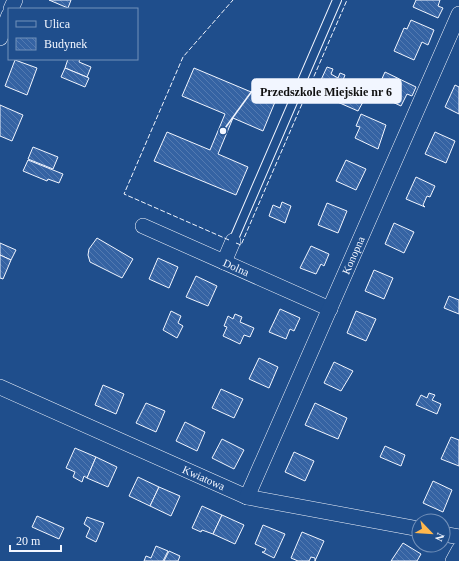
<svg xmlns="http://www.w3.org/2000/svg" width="459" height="561" font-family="Georgia,serif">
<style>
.building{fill:url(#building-back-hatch);stroke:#f2f6ff}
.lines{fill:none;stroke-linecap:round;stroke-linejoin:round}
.service-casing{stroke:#f2f6ff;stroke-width:10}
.minor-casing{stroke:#f2f6ff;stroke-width:16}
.service{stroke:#1f4e8c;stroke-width:8}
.minor{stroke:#1f4e8c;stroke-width:15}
.fence{stroke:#f2f6ff;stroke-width:1;stroke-dasharray:5 2;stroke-linecap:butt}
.labels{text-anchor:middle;stroke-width:3;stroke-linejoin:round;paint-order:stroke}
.street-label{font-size:11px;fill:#f2f6ff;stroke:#1f4e8c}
.leader{fill:none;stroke:#f2f6ff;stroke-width:1.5}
.callout-dot{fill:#f2f6ff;stroke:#1f4e8c;stroke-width:1.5}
.callout{fill:#f2f6ff;stroke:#f2f6ff;stroke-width:1.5}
.callout-label{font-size:12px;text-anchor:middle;font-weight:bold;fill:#111}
</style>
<defs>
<pattern id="building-back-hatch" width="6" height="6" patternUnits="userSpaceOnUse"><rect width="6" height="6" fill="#3563a3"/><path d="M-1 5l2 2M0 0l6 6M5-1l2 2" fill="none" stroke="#537ab1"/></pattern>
</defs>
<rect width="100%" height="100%" fill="#1f4e8c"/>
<g class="building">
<polygon points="49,0 71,0 68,8"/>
<polygon points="416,0 440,0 438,6 443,8 438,18 413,7"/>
<polygon points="411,20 434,30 428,45 422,42 414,60 394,51 404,28 407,29"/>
<polygon points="68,59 80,59 79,62 91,67 87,77 65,68"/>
<polygon points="15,60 37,68 27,95 5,86"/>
<polygon points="327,67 333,69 331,74 338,78 340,73 345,75 343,80 358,87 357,90 366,95 363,102 320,82"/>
<polygon points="65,68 89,78 85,87 61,77"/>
<polygon points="194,68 275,102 263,131 233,118 218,154 248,167 236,195 154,161 167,132 210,150 225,114 182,96"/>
<polygon points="385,72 416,87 412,96 407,94 401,106 375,94"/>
<polygon points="320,82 363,102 358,111 326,97 324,101 318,99 320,95 315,93"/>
<polygon points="455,85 459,87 459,114 445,107"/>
<polygon points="0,105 23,115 12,141 0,136"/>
<polygon points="361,114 386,125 378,149 355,138 360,127 356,126"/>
<polygon points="435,132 455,141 446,163 425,154"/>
<polygon points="33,147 58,157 53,169 28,159"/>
<polygon points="28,160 63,174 59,183 48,179 47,181 23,171"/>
<polygon points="346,160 366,169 356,190 336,181"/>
<polygon points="416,177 435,186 430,197 427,196 423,205 425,207 406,199"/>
<polygon points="282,202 291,206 285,223 269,216 273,205 280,208"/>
<polygon points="327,203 347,211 338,233 318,225"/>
<polygon points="394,223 414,232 404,253 385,244"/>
<polygon points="97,238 133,259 122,278 90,262 88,255 89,249"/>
<polygon points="0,243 16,250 11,260 0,255"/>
<polygon points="311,246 329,254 324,266 321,264 316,274 300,268"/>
<polygon points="0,255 11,260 3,279 0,278"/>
<polygon points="158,258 178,267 169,288 149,279"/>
<polygon points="374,270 393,278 384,299 365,291"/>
<polygon points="196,276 217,286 208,306 186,297"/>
<polygon points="449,296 459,300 459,314 444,308"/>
<polygon points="280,309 300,318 294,331 290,329 286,339 269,332"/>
<polygon points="171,311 181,316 178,323 183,326 177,338 163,330"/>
<polygon points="356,311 376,319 366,341 347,333"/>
<polygon points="235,314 242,317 240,322 254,328 250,337 244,335 240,344 223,336 227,327 224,326 228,316 233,319"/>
<polygon points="259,358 278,367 269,388 249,379"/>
<polygon points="334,362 353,371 341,391 324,383"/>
<polygon points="103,385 124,394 116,414 95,405"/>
<polygon points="221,389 243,399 234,418 212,408"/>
<polygon points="429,393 435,395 432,400 441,404 437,414 416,405 421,395 427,398"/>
<polygon points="146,403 165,411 156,432 136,423"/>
<polygon points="315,403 347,418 338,439 305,425"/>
<polygon points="185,422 205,432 197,451 176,441"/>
<polygon points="451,437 459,440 459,466 441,459"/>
<polygon points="222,439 244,450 234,469 212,458"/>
<polygon points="385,446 405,455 401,466 380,457"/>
<polygon points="75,448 96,457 87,478 84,476 82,482 73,477 75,472 66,468"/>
<polygon points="294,452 314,461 305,481 285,472"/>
<polygon points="96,457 117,467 108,487 87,478"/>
<polygon points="138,477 159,487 150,506 129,496"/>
<polygon points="433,481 452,490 443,512 423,503"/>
<polygon points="159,487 180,496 171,516 150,506"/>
<polygon points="202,506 222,515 213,534 202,530 201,532 192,528"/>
<polygon points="222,515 244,525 235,544 213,534"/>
<polygon points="37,516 64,528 59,539 32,527"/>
<polygon points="87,517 104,523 96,542 86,537 90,528 84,524"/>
<polygon points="263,525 285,534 274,558 262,552 264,552 266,549 255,544"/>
<polygon points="302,532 324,541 315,561 315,558 311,557 309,561 298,561 291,558"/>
<polygon points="403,543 421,554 417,561 391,561"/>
<polygon points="156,546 168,551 163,561 144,561 146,556 151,558"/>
<polygon points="169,551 180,556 178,561 164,561"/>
</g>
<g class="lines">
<g class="service-casing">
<polyline id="service" points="233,241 337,0"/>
</g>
<g class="minor-casing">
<g id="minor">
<polyline points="11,9 15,0"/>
<polyline points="0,38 9,15"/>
<path id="s1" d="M143 226 330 309"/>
<polyline points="224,262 233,241"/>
<path id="s2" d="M0 387 247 497 419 529"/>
<path id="s3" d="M247 497 459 14"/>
<polyline points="443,534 459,537"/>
<polyline points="453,561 459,550"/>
</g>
</g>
<use href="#service" class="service"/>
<use href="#minor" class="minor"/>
<g class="fence">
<polyline points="229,240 124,194 183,57 233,0"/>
<polyline points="236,243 241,245 347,0"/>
</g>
</g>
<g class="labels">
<g class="street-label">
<text dy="4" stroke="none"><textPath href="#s3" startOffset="264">Konopna</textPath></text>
<text dy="4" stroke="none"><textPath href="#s1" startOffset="102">Dolna</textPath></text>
<text dy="4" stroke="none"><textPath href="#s2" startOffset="223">Kwiatowa</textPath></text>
</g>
</g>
<path class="leader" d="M223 131L252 91"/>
<circle class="callout-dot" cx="223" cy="131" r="4"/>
<rect class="callout" x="252" y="79" width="149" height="24" rx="4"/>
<g class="callout-label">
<text x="326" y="96">Przedszkole Miejskie nr 6</text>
</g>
<rect x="8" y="8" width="130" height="52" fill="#1f4e8c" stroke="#7391ba"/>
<rect x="16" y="21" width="20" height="6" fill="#1f4e8c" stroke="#7391ba"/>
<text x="44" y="28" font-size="12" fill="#f2f6ff">Ulica</text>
<rect x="16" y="38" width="20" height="12" fill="url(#building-back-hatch)" stroke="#7391ba"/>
<text x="44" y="48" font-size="12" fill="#f2f6ff">Budynek</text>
<g transform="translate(431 533) rotate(115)"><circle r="19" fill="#1f4e8c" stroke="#7391ba"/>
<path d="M0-3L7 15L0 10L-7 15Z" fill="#ffb74d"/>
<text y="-6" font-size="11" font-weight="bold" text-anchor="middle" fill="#f2f6ff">N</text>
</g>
<path d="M10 545v6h51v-6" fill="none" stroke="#f2f6ff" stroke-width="2"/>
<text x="16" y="545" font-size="12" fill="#f2f6ff" stroke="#1f4e8c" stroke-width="3" paint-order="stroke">20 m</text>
</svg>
